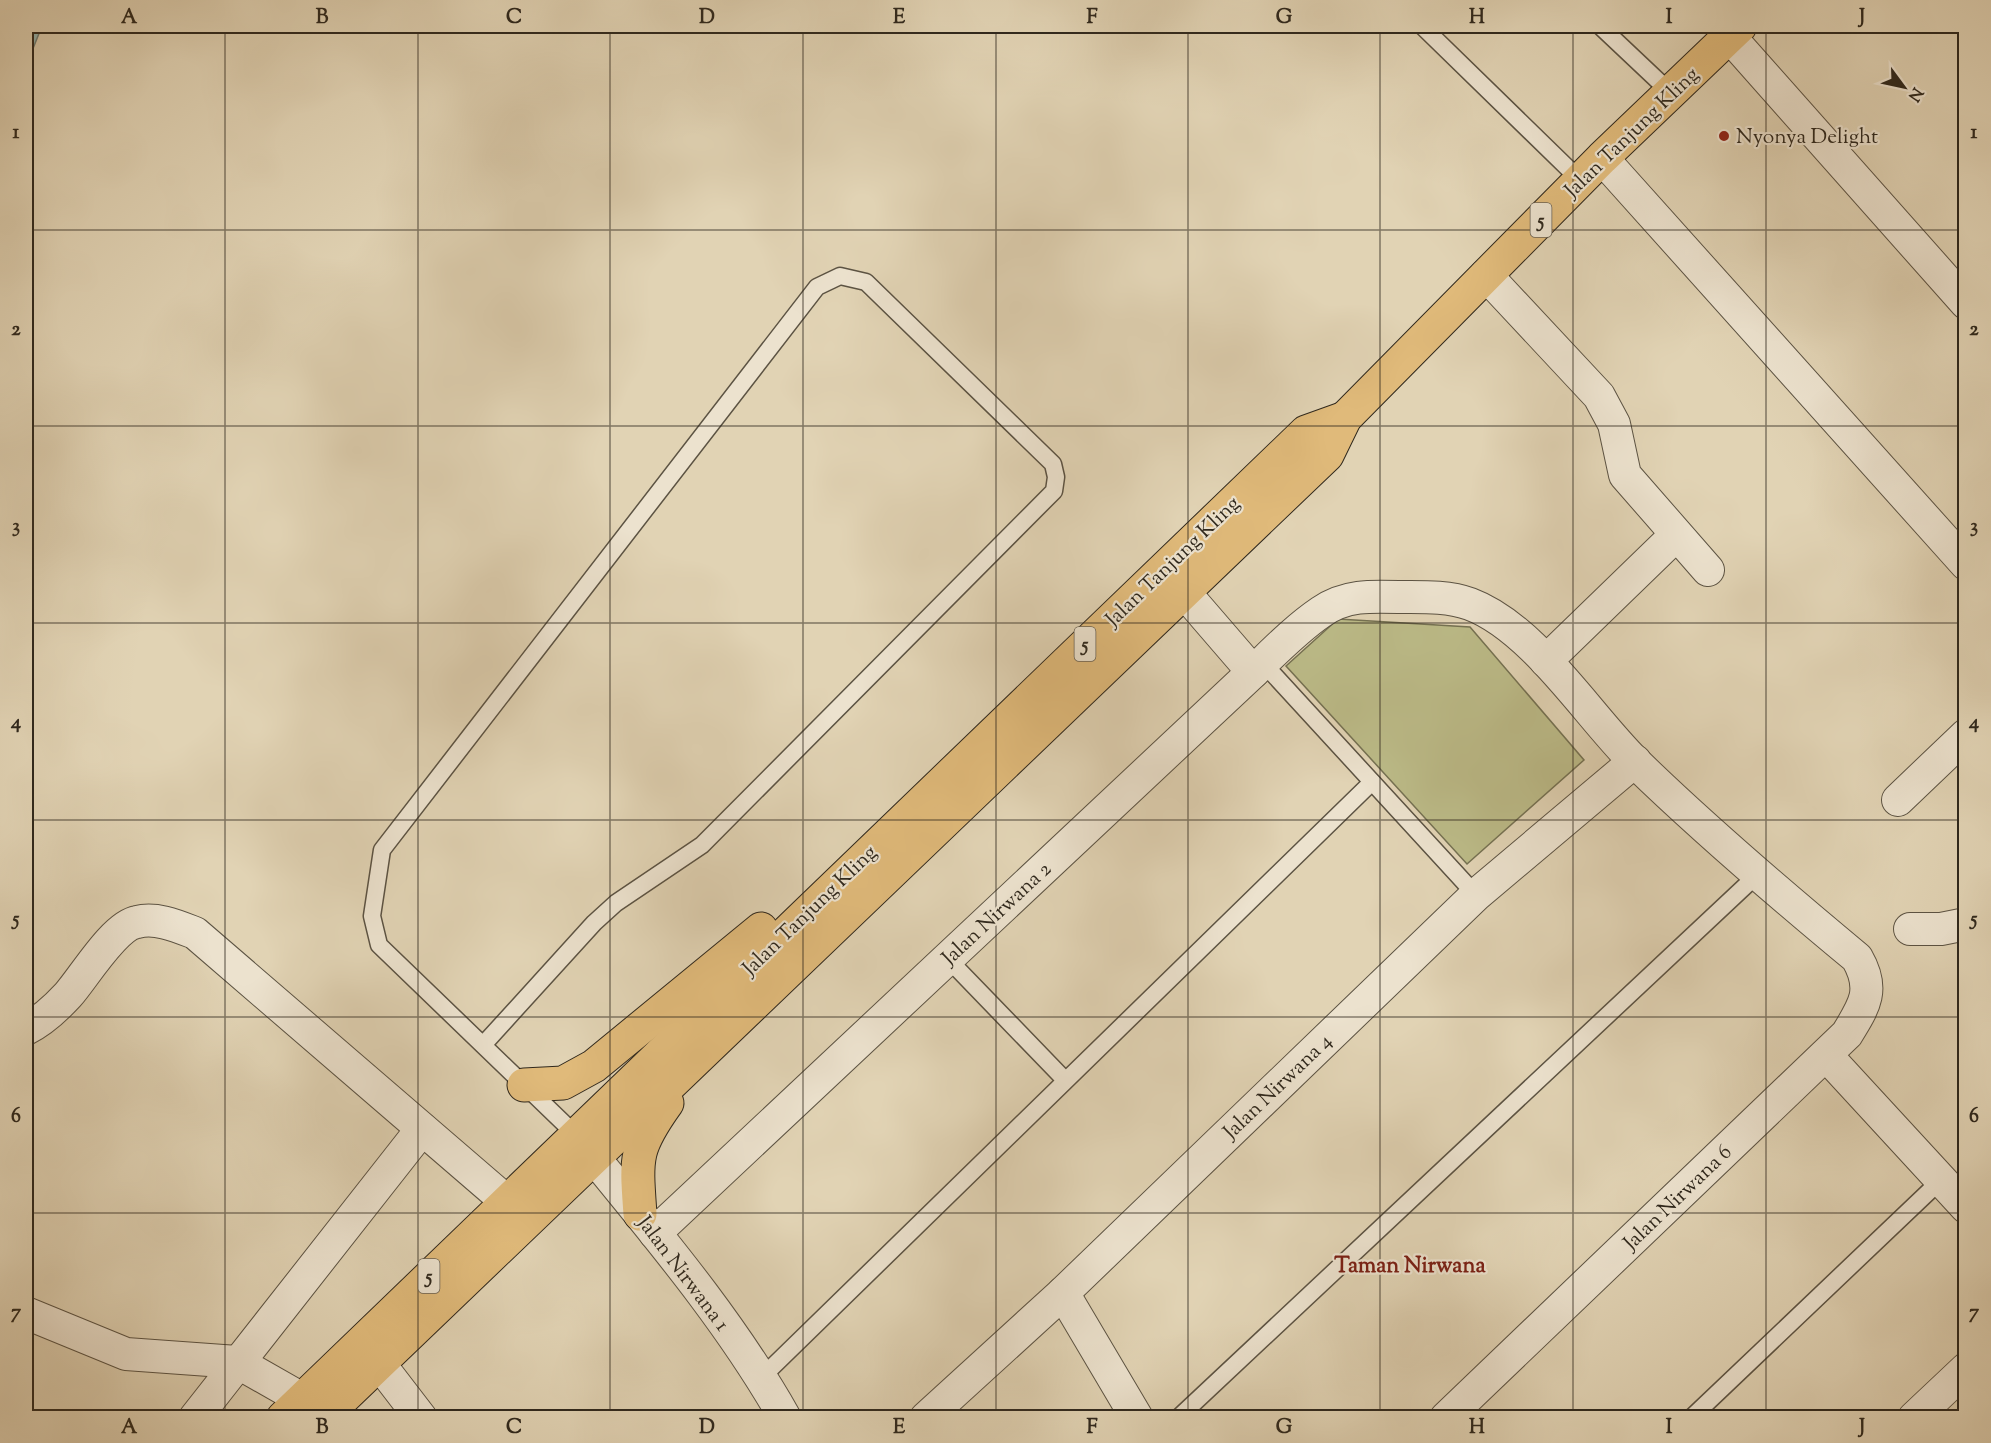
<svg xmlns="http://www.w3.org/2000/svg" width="1991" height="1443" font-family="'Sorts Mill Goudy',serif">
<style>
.green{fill:#bbba87;stroke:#757152;stroke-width:1.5}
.water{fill:#95b7b3;stroke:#6c7e77;stroke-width:1.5}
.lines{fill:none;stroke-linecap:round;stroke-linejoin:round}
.service-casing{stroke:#5c5343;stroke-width:19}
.minor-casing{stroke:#5c5343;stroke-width:34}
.trunk-casing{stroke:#2f281d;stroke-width:35}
.service{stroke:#ece2ce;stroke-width:16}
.minor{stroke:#ece2ce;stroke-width:32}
.trunk{stroke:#e0ba7a;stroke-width:33}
.grid{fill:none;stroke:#2f281d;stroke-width:1.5;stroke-opacity:0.55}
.poi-dot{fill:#8f2418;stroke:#ece2ce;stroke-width:2}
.labels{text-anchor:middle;stroke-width:4.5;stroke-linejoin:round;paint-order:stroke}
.shield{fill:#ece2ce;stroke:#686052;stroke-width:1.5}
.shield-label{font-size:20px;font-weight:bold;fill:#2f281d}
.street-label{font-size:21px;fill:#2f281d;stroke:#ece2ce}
.poi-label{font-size:21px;fill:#2f281d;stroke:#ece2ce;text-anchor:start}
.neighbourhood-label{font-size:22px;font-weight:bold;fill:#7a1f14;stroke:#ece2ce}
.neatline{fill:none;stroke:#2f281d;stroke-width:2}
.grid-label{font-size:20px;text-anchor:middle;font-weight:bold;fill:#2f281d}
</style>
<rect width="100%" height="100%" fill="#e1d3b4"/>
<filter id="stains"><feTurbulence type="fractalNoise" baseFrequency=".00333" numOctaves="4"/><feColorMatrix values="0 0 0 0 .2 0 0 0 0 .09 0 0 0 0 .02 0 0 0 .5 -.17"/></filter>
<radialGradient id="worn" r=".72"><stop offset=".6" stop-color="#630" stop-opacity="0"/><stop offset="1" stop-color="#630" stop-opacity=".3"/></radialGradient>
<polygon class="green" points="1338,619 1470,627 1584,760 1467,864 1286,666"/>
<polygon class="water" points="26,26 42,26 26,66"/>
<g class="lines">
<g class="service-casing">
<g id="service">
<polyline points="1422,26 1580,180"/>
<polyline points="1600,26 1671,93"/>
<polyline points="1263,663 1476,895"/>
<polyline points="948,959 1065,1080"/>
<polyline points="483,1045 594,923 616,903 702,845 1054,491 1056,477 1053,464 866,282 840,276 817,287 382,850 372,916 379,945 576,1135"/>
<polyline points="762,1377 1372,782"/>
<polyline points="1178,1418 1757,875"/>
<polyline points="1691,1418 1941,1180"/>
</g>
</g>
<g class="minor-casing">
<g id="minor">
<polyline points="1730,26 1730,37 1966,303"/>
<polyline points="1602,158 1966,564"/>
<polyline points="1486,275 1599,396 1614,424 1625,475 1708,570"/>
<polyline points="1184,592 1253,672"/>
<polyline points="1546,661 1676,535"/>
<polyline points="1898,800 1966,735"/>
<polyline points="1910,929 1941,929 1966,924"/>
<path d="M26 1029C42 1021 56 1008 68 995 84 977 114 926 137 922 156 917 177 926 195 933L506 1201"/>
<polyline points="1826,1055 1966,1207"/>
<path d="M578 1138C650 1227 728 1317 785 1418"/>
<path d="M655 1233 1253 672C1274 652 1296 629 1321 612 1345 595 1371 596 1399 597 1423 597 1448 596 1470 604 1534 628 1588 716 1636 763 1707 832 1781 895 1857 958 1875 989 1865 1005 1847 1034L1446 1418"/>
<polyline points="1063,1293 1137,1418"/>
<polyline points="26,1313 126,1354 237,1362 302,1399"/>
<polyline points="378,1362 421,1418"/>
<polyline points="195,1418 422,1129"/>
<polyline points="926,1418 1063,1293 1476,895 1635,761"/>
<polyline points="1914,1418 1966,1369"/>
</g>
</g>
<g class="trunk-casing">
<g id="trunk">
<polyline points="524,1085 563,1083 594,1066 761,929"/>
<path d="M640 1214C636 1158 634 1149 667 1103"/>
<polyline points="283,1418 1306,432 1345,418"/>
<polyline points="322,1418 1327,455 1345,418 1602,158 1740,26"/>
</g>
</g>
<use href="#service" class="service"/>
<use href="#minor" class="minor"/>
<use href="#trunk" class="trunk"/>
</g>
<path class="grid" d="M225 26V1418M418 26V1418M610 26V1418M803 26V1418M996 26V1418M1188 26V1418M1380 26V1418M1573 26V1418M1766 26V1418M26 230H1966M26 426H1966M26 623H1966M26 820H1966M26 1017H1966M26 1213H1966"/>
<circle class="poi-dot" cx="1724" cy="136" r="6"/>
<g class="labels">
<g class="shield">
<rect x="1530.5" y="203" width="21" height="34" rx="4.5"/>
<rect x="1074.5" y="627" width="21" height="34" rx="4.5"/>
<rect x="418.5" y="1259" width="21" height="34" rx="4.5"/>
</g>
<g class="shield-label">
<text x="1541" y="227">5</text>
<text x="1085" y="651">5</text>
<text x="429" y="1283">5</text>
</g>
<g class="street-label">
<text transform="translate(1631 132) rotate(-44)" y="7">Jalan Tanjung Kling</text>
<text transform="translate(1172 561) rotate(-44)" y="7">Jalan Tanjung Kling</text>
<text transform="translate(809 910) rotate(-44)" y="7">Jalan Tanjung Kling</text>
<text transform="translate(996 913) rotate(-43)" y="7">Jalan Nirwana 2</text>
<text transform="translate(1277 1086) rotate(-44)" y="7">Jalan Nirwana 4</text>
<text transform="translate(1677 1197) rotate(-44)" y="7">Jalan Nirwana 6</text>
<text transform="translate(684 1273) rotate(53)" y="7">Jalan Nirwana 1</text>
</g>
<g class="poi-label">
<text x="1736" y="143">Nyonya Delight</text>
</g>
<g class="neighbourhood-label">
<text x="1410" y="1272">Taman Nirwana</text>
</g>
</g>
<rect width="1991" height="1443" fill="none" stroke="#e1d3b4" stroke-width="66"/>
<g transform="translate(1904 87) rotate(123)" stroke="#ece2ce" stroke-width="4.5" paint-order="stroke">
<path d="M0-4.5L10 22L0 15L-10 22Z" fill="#2f281d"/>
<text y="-9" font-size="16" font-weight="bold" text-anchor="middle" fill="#2f281d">N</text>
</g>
<rect x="33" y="33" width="1925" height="1377" class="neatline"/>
<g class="grid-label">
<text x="129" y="23">A</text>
<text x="322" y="23">B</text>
<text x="514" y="23">C</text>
<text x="707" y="23">D</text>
<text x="899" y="23">E</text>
<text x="1092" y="23">F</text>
<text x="1284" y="23">G</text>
<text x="1477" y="23">H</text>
<text x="1669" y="23">I</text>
<text x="1862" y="23">J</text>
<text x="16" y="138">1</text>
<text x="1974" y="138">1</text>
<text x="16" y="335">2</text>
<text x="1974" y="335">2</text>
<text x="16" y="532">3</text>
<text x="1974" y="532">3</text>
<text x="16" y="728">4</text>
<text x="1974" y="728">4</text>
<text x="16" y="925">5</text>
<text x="1974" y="925">5</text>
<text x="16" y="1122">6</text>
<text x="1974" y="1122">6</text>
<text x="16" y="1318">7</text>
<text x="1974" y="1318">7</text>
<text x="129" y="1433">A</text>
<text x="322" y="1433">B</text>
<text x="514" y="1433">C</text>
<text x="707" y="1433">D</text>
<text x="899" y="1433">E</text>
<text x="1092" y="1433">F</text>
<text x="1284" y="1433">G</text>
<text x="1477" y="1433">H</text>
<text x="1669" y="1433">I</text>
<text x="1862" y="1433">J</text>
</g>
<rect width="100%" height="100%" filter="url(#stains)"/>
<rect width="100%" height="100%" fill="url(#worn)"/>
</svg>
